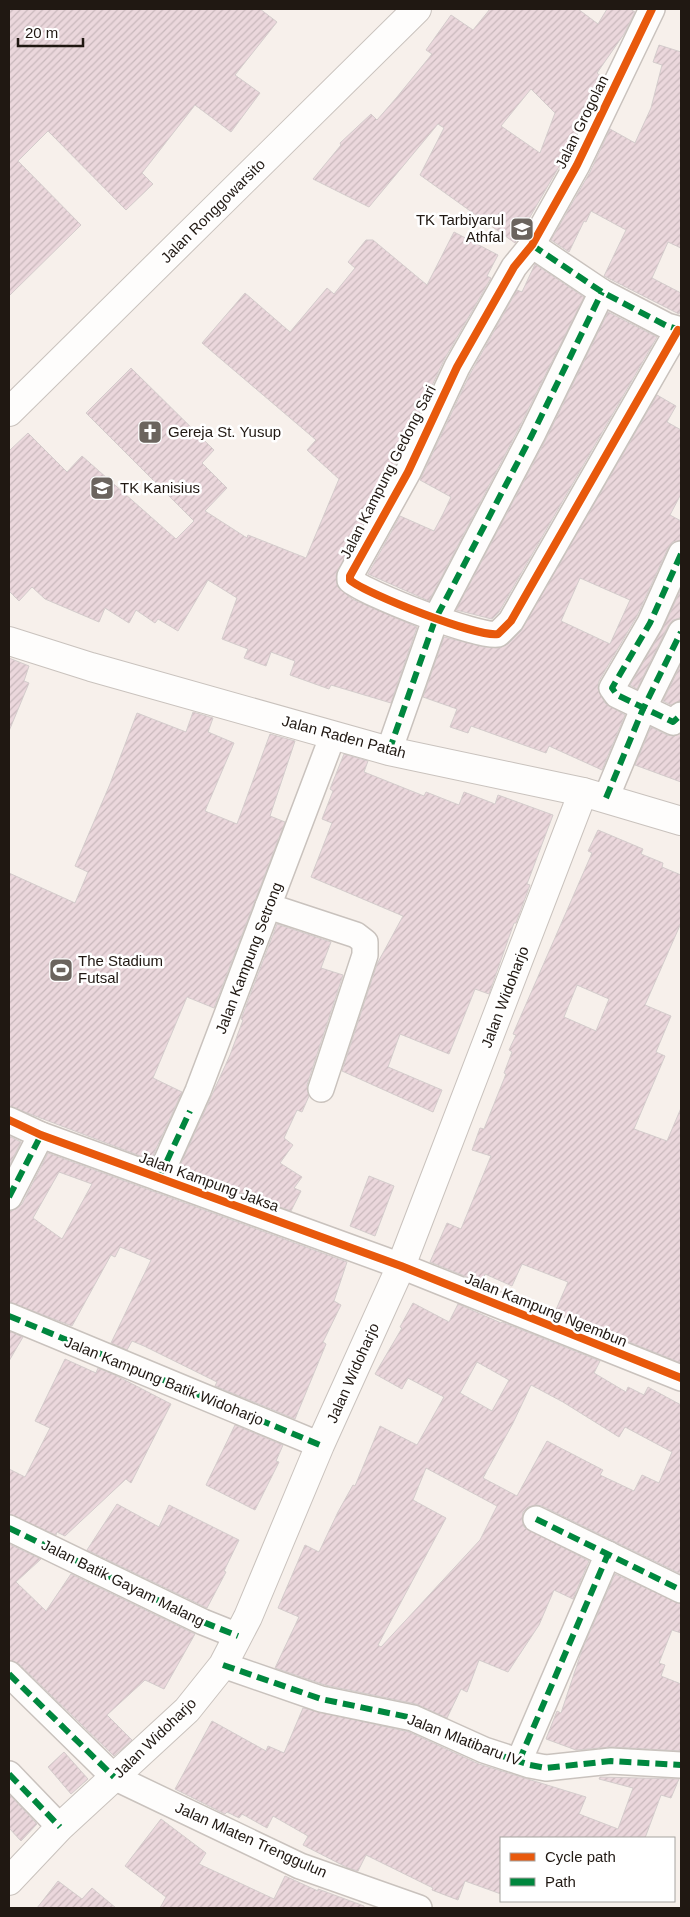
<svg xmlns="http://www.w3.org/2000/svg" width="690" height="1917" font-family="Arial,sans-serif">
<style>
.building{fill:url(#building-hatch);stroke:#d4cccc;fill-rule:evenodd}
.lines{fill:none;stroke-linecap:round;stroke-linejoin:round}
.minor-casing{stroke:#c9c2bd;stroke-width:28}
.trunk-casing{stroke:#c9c2bd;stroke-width:30}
.minor{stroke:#fefdfc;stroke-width:25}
.trunk{stroke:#fefdfc;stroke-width:28}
.quiet{stroke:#00873e;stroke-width:6;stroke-dasharray:12 6;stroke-linecap:butt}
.cycleway-casing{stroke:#fff;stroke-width:11}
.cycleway{stroke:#e8590c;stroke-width:8}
.labels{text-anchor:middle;stroke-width:5;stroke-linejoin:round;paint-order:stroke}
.street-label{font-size:15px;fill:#201812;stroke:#fff}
.poi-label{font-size:15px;fill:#201812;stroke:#fff;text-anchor:start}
</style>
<defs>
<pattern id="building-hatch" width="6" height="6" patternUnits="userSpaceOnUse" patternTransform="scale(1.25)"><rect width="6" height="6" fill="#ebd7dc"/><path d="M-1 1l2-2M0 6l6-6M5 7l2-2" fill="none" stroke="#c9b8bc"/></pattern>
</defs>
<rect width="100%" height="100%" fill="#f7f0eb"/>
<g class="building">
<polygon points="9,9 260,9 277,22 235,75 260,93 231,132 195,105 142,173 153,184 126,210 48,131 18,161 81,225 9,296"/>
<path d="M490 9H578L598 24 607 9H630L635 12 624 34 597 73 603 78 564 158 515 243 420 175 444 128 438 124 369 207 313 179 341 145 340 143 371 114 377 120 397 97 432 54 426 50 451 15 473 30ZM531 89 555 113 540 153 501 126Z"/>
<polygon points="659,45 681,52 681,248 668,242 652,278 681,293 681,309 679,314 604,276 626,230 591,211 586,222 584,221 569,252 551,240 590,172 610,129 635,143 651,108 662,65 653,62"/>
<polygon points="454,232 498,255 487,276 491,278 444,360 395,465 336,576 338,587 352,599 417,627 391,703 331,685 329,689 290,675 295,661 271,652 266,666 244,658 248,649 222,639 237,598 208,580 178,631 158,619 155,623 136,610 129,623 105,608 99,622 45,599 32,587 19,601 9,591 9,451 28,433 67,472 82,456 176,539 194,521 86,413 131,368 214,450 202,463 227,488 205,511 247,538 248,535 306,558 339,479 307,450 316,440 202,343 245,293 290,332 327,288 334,294 355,268 348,262 366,240 373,240 427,285"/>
<polygon points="535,264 584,297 519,428 429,601 368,574 400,516 434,531 443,514 451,497 420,480 470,374 517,290 522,292"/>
<polygon points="608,312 657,337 499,612 492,619 456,610 545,441"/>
<path d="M657 395 676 406 667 422 681 430V494L670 515 681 521V540L673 542 668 548 637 616 599 681 598 689 605 703 625 715 602 770 549 746 546 753 471 726 468 733 450 727 457 709 423 697 444 637 484 647 498 648 508 644 521 631ZM580 578 630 600 610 644 561 621Z"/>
<polygon points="681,589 681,618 673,620 668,626 637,689 630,685 662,630"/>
<polygon points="9,658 29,666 24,681 29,683 9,731"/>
<polygon points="681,664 681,701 671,705 663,701"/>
<polygon points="193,712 213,718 208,732 234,743 205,811 237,824 270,734 295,741 270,816 285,822 214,1008 187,997 153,1078 182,1092 151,1160 9,1106 9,873 75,903 88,872 75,866 110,784 137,713 186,732"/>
<polygon points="651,727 667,735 674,736 681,733 681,782 635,765"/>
<polygon points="344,754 368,761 364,772 424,796 426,792 459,805 464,792 495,804 498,795 553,815 527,884 530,885 516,923 514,923 489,994 475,989 449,1054 400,1034 388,1067 442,1090 433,1112 342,1071 377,964 403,916 311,877 332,823 322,819 333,791 330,789"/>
<path d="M598 830 643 849 641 854 663 863 662 867 681 875V923L645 1005 671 1016 656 1052 665 1056 634 1129 667 1141 681 1108V1363L555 1312 568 1282 522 1264 512 1286 485 1274 482 1283 430 1262 447 1223 461 1229 491 1156 472 1150 480 1128 484 1129 506 1074 504 1073 512 1052 509 1050 516 1035 513 1034 592 853 588 851ZM577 985 609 999 596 1031 564 1017Z"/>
<polygon points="277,924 331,942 321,968 343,975 307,1085 309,1096 302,1112 297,1110 284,1138 293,1145 280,1163 302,1177 294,1188 301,1191 291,1211 178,1170 230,1055 243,1020 241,1019"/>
<polygon points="9,1136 21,1142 9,1166"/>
<path d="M48 1153 347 1262 334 1301 341 1305 323 1342 326 1344 295 1419 215 1386 217 1382 144 1346 132 1341 127 1350 111 1343 151 1260 120 1247 115 1257 111 1255 72 1326 9 1302V1211L16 1209 22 1204ZM59 1172 92 1184 62 1239 33 1218Z"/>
<polygon points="369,1176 394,1186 375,1236 350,1226"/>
<path d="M413 1303 449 1322 458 1304 501 1323 502 1322 600 1361 594 1373 626 1392 628 1387 644 1395 648 1387 681 1405V1574L542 1506 536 1505 528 1507 523 1512 522 1519 524 1527 589 1561 573 1599 554 1590 539 1625 508 1672 479 1660 467 1692 461 1689 447 1718 416 1704 325 1685 275 1668 299 1617 278 1608 305 1545 319 1552 338 1512 353 1485 355 1486 380 1426 417 1445 444 1397 408 1378 402 1389 375 1374 402 1328 400 1327ZM477 1362 509 1380 492 1411 460 1393ZM531 1385 563 1402 619 1437 625 1427 672 1452 659 1483 642 1475 634 1491 600 1475 603 1470 547 1441 517 1496 483 1478 513 1423ZM426 1468 497 1506 480 1540 381 1647 378 1645 446 1518 413 1500Z"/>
<polygon points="9,1331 23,1337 9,1361"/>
<polygon points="65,1359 96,1373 98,1368 115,1375 171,1404 131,1483 126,1479 65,1536 57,1532 56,1535 9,1514 9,1469 25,1477 50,1428 35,1421"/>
<polygon points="235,1425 283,1445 276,1461 279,1462 255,1510 206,1485"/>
<polygon points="117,1504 159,1527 169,1505 239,1540 224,1571 226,1572 207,1608 87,1550"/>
<polygon points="9,1544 41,1559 16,1582 46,1611 71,1574 195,1634 164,1689 145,1680 107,1715 132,1740 114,1756 19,1664 9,1660"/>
<polygon points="615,1574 681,1604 681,1633 672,1630 659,1663 665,1665 661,1676 681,1684 681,1751 612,1747 576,1750 546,1739 557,1711 561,1713 582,1650"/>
<polygon points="303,1708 409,1732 479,1764 586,1797 579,1814 618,1829 633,1788 599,1779 600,1777 679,1779 671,1798 661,1795 645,1838 501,1838 501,1894 465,1881 458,1900 432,1890 433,1888 366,1855 358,1871 348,1868 303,1845 308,1836 273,1816 267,1828 242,1814 239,1818 227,1812 225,1814 175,1789 212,1721 266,1751 268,1746 284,1753"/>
<polygon points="64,1752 88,1779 71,1794 48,1767"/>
<polygon points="9,1794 37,1824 21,1841 9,1828"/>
<polygon points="161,1819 206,1853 199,1864 274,1899 285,1876 318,1891 318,1889 364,1906 364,1908 160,1908 166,1897 125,1866"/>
<polygon points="58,1881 82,1899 92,1888 116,1908 37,1908"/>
</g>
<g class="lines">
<g class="minor-casing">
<g id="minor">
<path d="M652 9 577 165 532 245 514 267 457 367 408 472 350 576V580C366 594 479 638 498 634L511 621 678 330"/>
<polyline points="532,245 602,292 667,326 681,330"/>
<polyline points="681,554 650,623 612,688 617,695 673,722 681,715"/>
<polyline points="389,751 435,620 532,435 602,292"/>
<polyline points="606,798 643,709 681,632"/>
<polyline points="268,906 356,935 365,942 365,955 321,1089"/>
<polyline points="9,1120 41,1135 401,1266 681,1378"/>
<polyline points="159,1178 198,1091 333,735"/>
<polyline points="9,1197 41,1135"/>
<polyline points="9,1316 320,1445"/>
<polyline points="536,1519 681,1590"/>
<polyline points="9,1528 203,1622 238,1636"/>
<polyline points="223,1665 321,1699 413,1718 484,1750 530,1765 546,1768 611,1761 681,1765"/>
<polyline points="9,1674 114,1777 300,1866 419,1908"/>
<polyline points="519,1761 608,1554"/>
<polyline points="9,1774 60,1827"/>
</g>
</g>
<g class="trunk-casing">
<g id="trunk">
<polyline points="9,412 417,9"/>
<polyline points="9,641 91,667 389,751 583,792 681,821"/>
<polyline points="9,1881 60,1827 187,1710 223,1665 248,1617 320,1445 401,1266 583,792"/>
</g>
</g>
<use href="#minor" class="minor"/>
<use href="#trunk" class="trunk"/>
<g class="quiet">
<polyline points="532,245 602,292 667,326 681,330"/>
<polyline points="681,554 650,623 612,688 617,695 673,722 681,715"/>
<polyline points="389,751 435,620 532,435 602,292"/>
<polyline points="606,798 643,709 681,632"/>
<polyline points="159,1178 190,1111"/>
<polyline points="9,1197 41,1135"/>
<polyline points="9,1316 320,1445"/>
<polyline points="536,1519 681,1590"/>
<polyline points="9,1528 203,1622 238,1636"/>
<polyline points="223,1665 321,1699 413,1718 484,1750 530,1765 546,1768 611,1761 681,1765"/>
<polyline points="9,1674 114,1777"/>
<polyline points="519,1761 608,1554"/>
<polyline points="9,1774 60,1827"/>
</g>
<g class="cycleway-casing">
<g id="cycleway">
<path d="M652 9 577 165 532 245 514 267 457 367 408 472 350 576V580C366 594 479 638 498 634L511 621 678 330"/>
<polyline points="9,1120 41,1135 401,1266 681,1378"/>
</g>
</g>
<use href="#cycleway" class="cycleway"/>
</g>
<defs>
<g id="school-square" transform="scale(1.25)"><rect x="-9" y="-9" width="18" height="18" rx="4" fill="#6b645e" stroke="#fff"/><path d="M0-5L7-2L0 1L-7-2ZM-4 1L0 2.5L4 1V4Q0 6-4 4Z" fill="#fff"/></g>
<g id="church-square" transform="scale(1.25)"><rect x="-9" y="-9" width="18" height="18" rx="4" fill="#6b645e" stroke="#fff"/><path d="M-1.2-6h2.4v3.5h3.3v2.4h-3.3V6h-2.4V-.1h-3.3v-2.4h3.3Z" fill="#fff"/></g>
<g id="stadium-square" transform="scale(1.25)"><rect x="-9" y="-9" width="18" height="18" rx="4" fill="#6b645e" stroke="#fff"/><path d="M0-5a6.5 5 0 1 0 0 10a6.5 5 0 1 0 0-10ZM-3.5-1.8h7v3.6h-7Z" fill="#fff"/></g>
</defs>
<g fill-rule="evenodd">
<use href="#school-square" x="522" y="229"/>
<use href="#church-square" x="150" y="432"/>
<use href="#school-square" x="102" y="488"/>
<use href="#stadium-square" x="61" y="970"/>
</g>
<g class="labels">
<g class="street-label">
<text transform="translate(582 122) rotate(-64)" y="5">Jalan Grogolan</text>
<text transform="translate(213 211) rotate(-45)" y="5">Jalan Ronggowarsito</text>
<text transform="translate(388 472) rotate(-63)" y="5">Jalan Kampung Gedong Sari</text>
<text transform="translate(344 737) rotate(15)" y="5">Jalan Raden Patah</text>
<text transform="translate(249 958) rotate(-69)" y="5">Jalan Kampung Setrong</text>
<text transform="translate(505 997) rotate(-69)" y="5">Jalan Widoharjo</text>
<text transform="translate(209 1182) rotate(20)" y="5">Jalan Kampung Jaksa</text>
<text transform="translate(546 1310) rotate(22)" y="5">Jalan Kampung Ngembun</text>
<text transform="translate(353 1373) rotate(-66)" y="5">Jalan Widoharjo</text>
<text transform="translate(164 1381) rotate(22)" y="5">Jalan Kampung Batik Widoharjo</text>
<text transform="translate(123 1583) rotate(26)" y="5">Jalan Batik Gayam Malang</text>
<text transform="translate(155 1738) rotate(-44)" y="5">Jalan Widoharjo</text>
<text transform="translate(464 1740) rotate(21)" y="5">Jalan Mlatibaru IV</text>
<text transform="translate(251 1840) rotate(24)" y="5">Jalan Mlaten Trenggulun</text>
</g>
<g class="poi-label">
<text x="504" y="225" text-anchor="end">TK Tarbiyarul<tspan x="504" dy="17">Athfal</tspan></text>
<text x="168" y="437">Gereja St. Yusup</text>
<text x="120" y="493">TK Kanisius</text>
<text x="78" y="966">The Stadium<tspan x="78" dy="17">Futsal</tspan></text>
</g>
</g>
<rect width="690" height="1917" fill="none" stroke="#201812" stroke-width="20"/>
<rect x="500" y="1837" width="175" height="65" fill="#ffffff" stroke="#a6a3a0"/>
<rect x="510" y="1853" width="25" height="8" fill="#e8590c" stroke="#a6a3a0"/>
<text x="545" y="1862" font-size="15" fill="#201812">Cycle path</text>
<rect x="510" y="1878" width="25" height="8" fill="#00873e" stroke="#a6a3a0"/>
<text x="545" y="1887" font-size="15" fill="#201812">Path</text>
<path d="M18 38v8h65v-8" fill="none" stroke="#201812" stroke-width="2.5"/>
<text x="25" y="38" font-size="15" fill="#201812" stroke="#ffffff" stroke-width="4" paint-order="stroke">20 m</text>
</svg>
